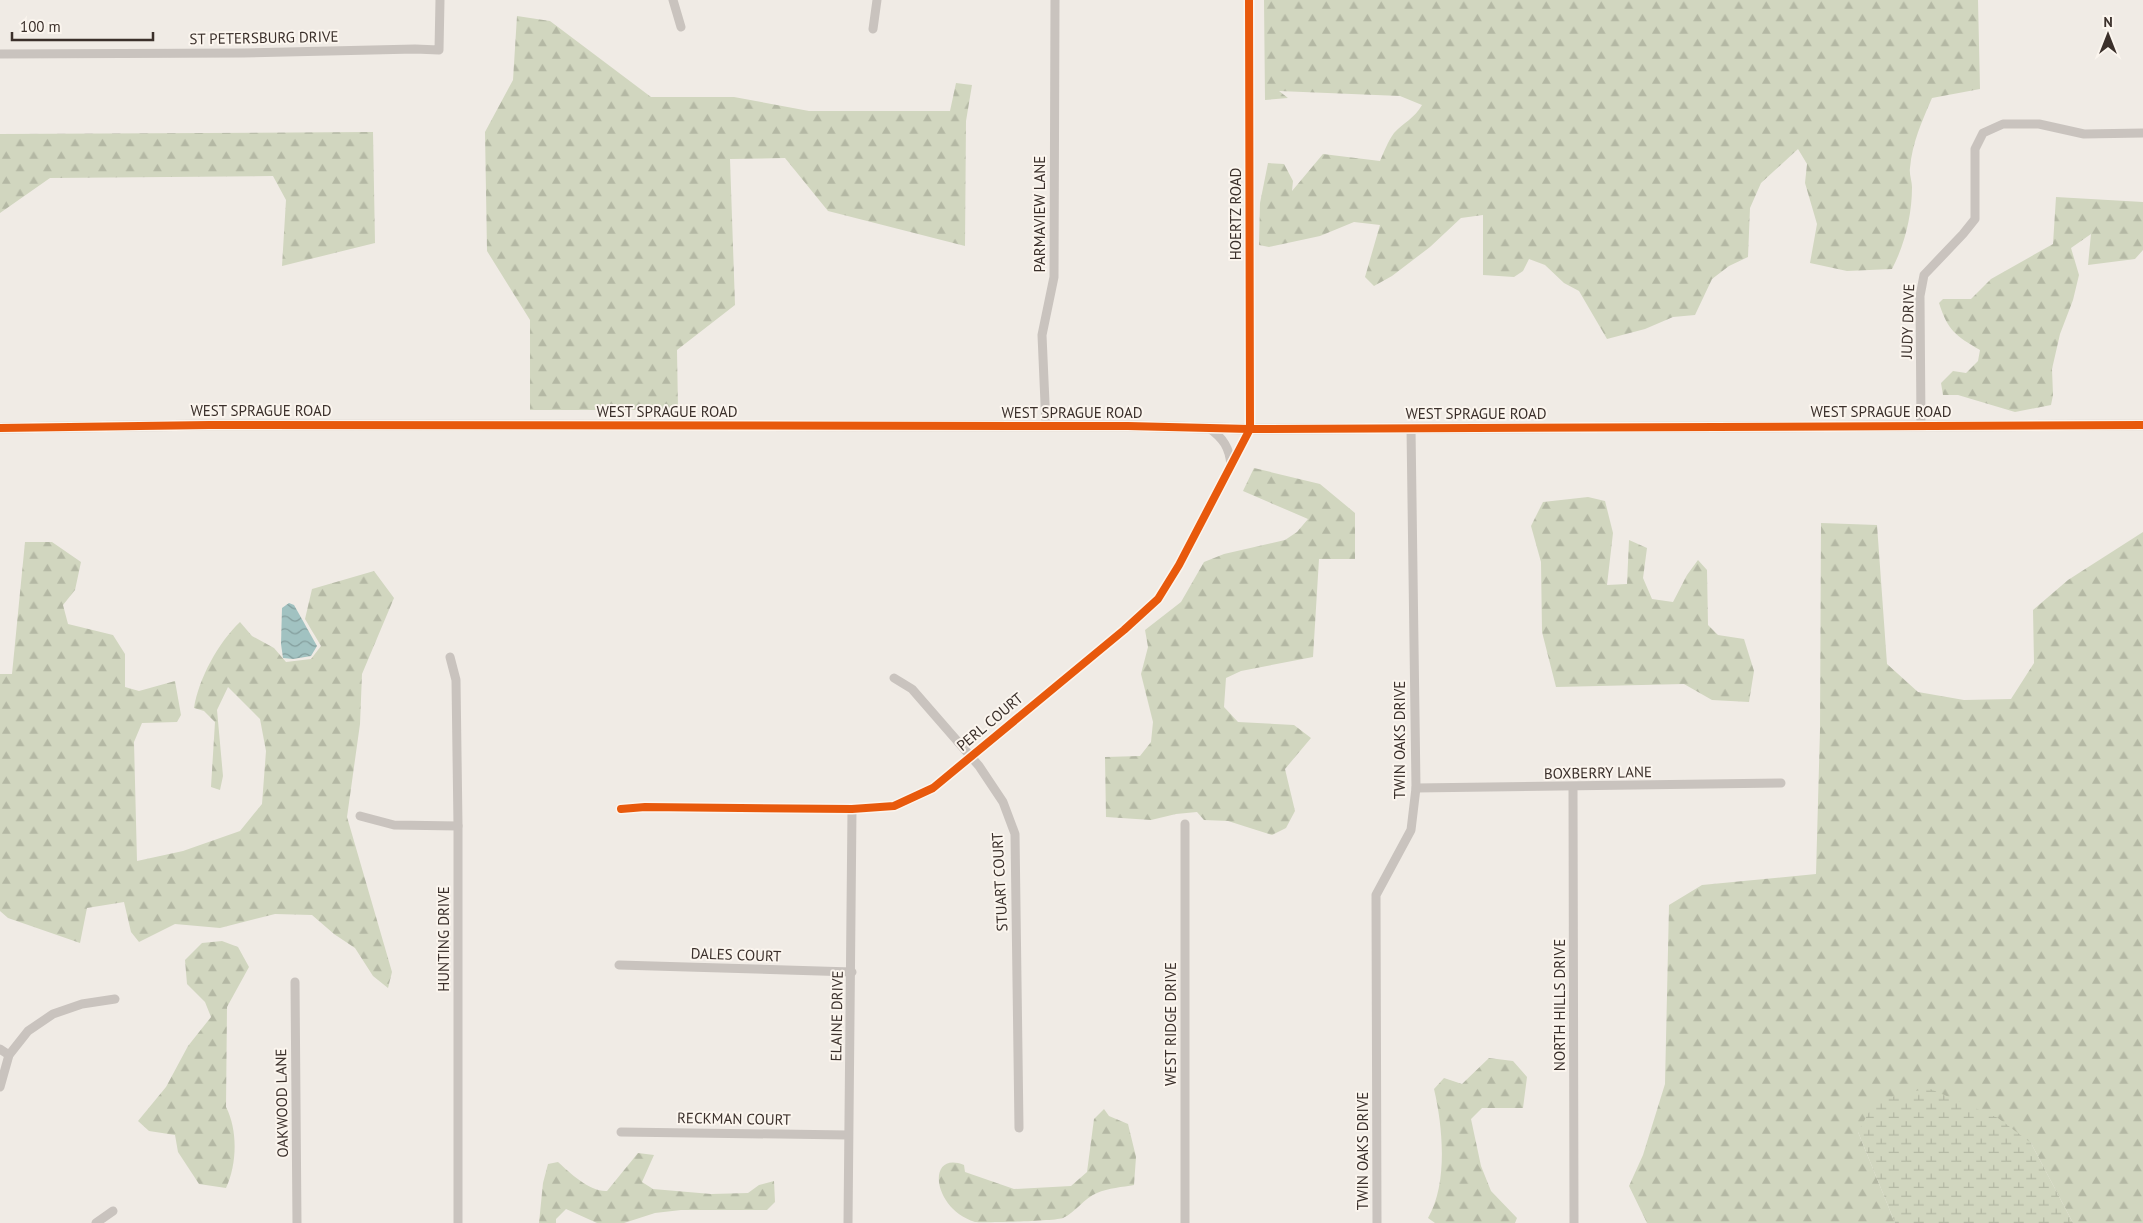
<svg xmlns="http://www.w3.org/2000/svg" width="2143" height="1223" font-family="'PT Sans',sans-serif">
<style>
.forest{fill:url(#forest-firs)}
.wetland{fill:url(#wetland-marsh)}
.water{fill:url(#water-waves)}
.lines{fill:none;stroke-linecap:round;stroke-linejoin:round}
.minor{stroke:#c9c3be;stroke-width:9}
.tertiary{stroke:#c9c3be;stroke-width:11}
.cycleway-casing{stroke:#fbf5ee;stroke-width:11}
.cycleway{stroke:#e8590c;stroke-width:8}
.labels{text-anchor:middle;stroke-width:4;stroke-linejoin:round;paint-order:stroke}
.street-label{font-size:15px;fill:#3b302b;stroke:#fbf5ee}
</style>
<defs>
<pattern id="forest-firs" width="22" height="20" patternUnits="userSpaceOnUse" patternTransform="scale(1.25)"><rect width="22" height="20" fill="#d1d6bf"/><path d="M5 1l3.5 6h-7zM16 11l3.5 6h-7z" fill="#b4b8a4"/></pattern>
<pattern id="wetland-marsh" width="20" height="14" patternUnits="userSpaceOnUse" patternTransform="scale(1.25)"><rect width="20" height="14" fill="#d1d6bf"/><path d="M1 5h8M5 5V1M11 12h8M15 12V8" fill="none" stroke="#b4b8a4"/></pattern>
<pattern id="water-waves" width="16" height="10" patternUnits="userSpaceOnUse" patternTransform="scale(1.25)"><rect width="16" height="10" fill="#a1c2c1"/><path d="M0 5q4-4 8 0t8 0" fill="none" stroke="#849e9d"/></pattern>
</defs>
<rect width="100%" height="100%" fill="#f0ebe5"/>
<g class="forest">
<path d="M1264 0H1978L1980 89 1932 98C1922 121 1912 143 1910 168 1909 174 1912 181 1912 187 1912 215 1905 244 1892 269L1847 271 1810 263 1817 224 1805 183 1807 164 1798 149 1761 183 1750 208 1748 257 1729 266 1712 279 1695 315 1673 317 1645 329 1607 339 1579 291 1564 283 1545 265 1529 259 1523 271 1514 277 1483 275V215L1461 218 1430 247 1392 276 1374 286 1365 277 1380 225 1354 222 1320 236 1269 247 1259 245 1260 203 1268 163 1284 164 1293 181 1292 191 1323 154 1380 161C1384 152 1388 141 1394 133 1404 122 1414 119 1422 105L1400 96 1279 91 1288 98 1265 100Z"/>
<polygon points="517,16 550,21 651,97 734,97 809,111 950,111 956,83 972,85 966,121 965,246 828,211 785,158 730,159 735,305 677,350 678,410 530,410 530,320 487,251 485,132 513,80"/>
<polygon points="373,132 375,243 282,266 286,200 273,176 50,178 0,213 0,134"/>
<path d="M2056 197 2143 202V250L2135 259 2088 265 2091 234 2071 248 2079 275 2073 300 2060 334 2052 369 2053 395 2051 405 2015 412 1958 395H1943L1941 383 1953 371 1966 373 1978 361 1980 350C1956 336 1948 331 1939 303L1943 299H1971L1991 279 2053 244Z"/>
<polygon points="1254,468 1320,484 1355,513 1355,559 1319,559 1313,657 1241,671 1226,678 1224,707 1238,722 1294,725 1311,738 1285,769 1295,811 1286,828 1272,835 1228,821 1204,820 1197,812 1176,814 1151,820 1106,817 1105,757 1140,756 1151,742 1153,722 1141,674 1148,647 1145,630 1181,602 1204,562 1224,554 1285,540 1297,532 1308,519 1243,491"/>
<polygon points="1588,497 1605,501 1613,533 1607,585 1627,584 1629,540 1647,548 1643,578 1652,599 1673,602 1687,575 1698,560 1707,570 1708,625 1718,635 1744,639 1754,671 1749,702 1712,700 1684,684 1556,687 1542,632 1541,562 1531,526 1543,502"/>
<polygon points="1821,523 1877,525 1887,664 1918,692 1964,700 2011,699 2034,663 2033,610 2068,580 2143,532 2143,1223 2073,1223 2031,1143 1858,1132 1895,1223 1647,1223 1629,1186 1643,1155 1665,1084 1669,905 1702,885 1816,874 1820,730"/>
<path d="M25 542H52L81 562 75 590 63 605 68 624 113 635 125 654V687L139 691 175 681 181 715 177 722 142 723 134 742 137 861 183 851 240 831 262 804 266 751 260 719 228 687 217 710 223 776 220 790 211 787 215 722 204 711 194 708C199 678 218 643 240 622L252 636 274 648 286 662 311 659 321 646 305 619 312 589 374 571 394 598 362 674 360 724 347 817 392 972 388 988 373 976 355 948 334 934 312 915 275 914 220 928 175 924 139 942 131 932 124 902 87 908 80 943 8 918 0 911V674H12Z"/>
<path d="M222 941 238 947 249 967 227 1007 226 1107C238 1130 237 1165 226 1188L199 1184 178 1152 175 1135 149 1131 138 1121 166 1087 188 1046 211 1017 205 1002 187 984 185 960 202 943Z"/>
<path d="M1489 1058 1513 1061 1527 1077 1523 1108H1482L1471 1119 1481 1166 1491 1191 1517 1218 1515 1223H1435L1428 1218C1448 1184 1443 1127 1434 1089L1444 1078 1462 1084Z"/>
<path d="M1104 1109 1109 1116 1128 1124 1136 1157 1134 1185C1123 1187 1108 1188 1097 1193 1084 1198 1076 1212 1063 1218 1057 1221 981 1223 975 1222 932 1209 926 1150 964 1165L965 1172 1014 1189 1071 1186 1087 1172 1094 1119Z"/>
<path d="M638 1153 654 1155 642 1182 653 1189 711 1194 748 1193 759 1185 774 1181 775 1202 767 1210H681L655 1213 624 1223H597L566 1209 556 1219V1223H539L543 1183 548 1164 558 1162C570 1173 590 1192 607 1191Z"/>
</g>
<polygon class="wetland" points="1928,1088 1998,1118 2031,1143 2073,1223 1895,1223 1858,1132 1875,1101"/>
<polygon class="water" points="289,603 294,605 317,646 311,656 293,659 283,658 281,644 282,608"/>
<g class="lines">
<g class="minor">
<polyline points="673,0 681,27"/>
<polyline points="873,29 877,0"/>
<polyline points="0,54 243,53 415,49 439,50 440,0"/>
<polyline points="1921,425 1920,296 1924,275 1963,234 1975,219 1975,149 1983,133 2003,124 2039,124 2084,134 2143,133"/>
<polyline points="1046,426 1042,335 1054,277 1055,0"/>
<path d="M1209 428C1223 438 1230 448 1231 466"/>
<polyline points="450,657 456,680 458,826 458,1223"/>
<polyline points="894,678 912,689 979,766 1003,802 1015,834 1019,1128"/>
<polyline points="1573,787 1574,1223"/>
<polyline points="1416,788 1781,783"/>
<polyline points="621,809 645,807 852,809 894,806 933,788 1124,630 1158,599 1179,565 1250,429 1249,0"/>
<polyline points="360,816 394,825 458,826"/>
<polyline points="619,965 852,972"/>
<polyline points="295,982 297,1223"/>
<polyline points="0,1049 9,1055"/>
<polyline points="0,1087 9,1055 28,1031 53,1014 82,1004 115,999"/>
<polyline points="621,1132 848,1135"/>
<polyline points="96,1223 113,1211"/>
<polyline points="848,1223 852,809"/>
<polyline points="1185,1223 1185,824"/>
<polyline points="1377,1223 1376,895 1411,830 1416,788 1411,428"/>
</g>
<polyline class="tertiary" points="0,428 209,425 1128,426 1250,429 2143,425"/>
<g class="cycleway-casing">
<g id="cycleway">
<polyline points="0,428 209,425 1128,426 1250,429 2143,425"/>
<polyline points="621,809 645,807 852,809 894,806 933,788 1124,630 1158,599 1179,565 1250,429 1249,0"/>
</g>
</g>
<use href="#cycleway" class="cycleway"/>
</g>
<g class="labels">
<g class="street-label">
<text transform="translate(264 38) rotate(-1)" y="5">ST PETERSBURG DRIVE</text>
<text transform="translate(1040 214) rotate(-90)" y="5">PARMAVIEW LANE</text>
<text transform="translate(1236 214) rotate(-90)" y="5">HOERTZ ROAD</text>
<text transform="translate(1908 321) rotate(-88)" y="5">JUDY DRIVE</text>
<text x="261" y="416">WEST SPRAGUE ROAD</text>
<text x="667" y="417">WEST SPRAGUE ROAD</text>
<text x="1881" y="417">WEST SPRAGUE ROAD</text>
<text x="1072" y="418">WEST SPRAGUE ROAD</text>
<text x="1476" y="419">WEST SPRAGUE ROAD</text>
<text transform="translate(990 722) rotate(-40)" y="5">PERL COURT</text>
<text transform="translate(1400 740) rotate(-90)" y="5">TWIN OAKS DRIVE</text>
<text transform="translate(1598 773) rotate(-1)" y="5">BOXBERRY LANE</text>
<text transform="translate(1000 882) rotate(-93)" y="5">STUART COURT</text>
<text transform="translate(444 939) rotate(-90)" y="5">HUNTING DRIVE</text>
<text transform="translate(736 955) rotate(2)" y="5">DALES COURT</text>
<text transform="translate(1560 1005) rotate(-90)" y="5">NORTH HILLS DRIVE</text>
<text transform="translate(837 1016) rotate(-89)" y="5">ELAINE DRIVE</text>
<text transform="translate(1171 1024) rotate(-90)" y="5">WEST RIDGE DRIVE</text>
<text transform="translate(282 1103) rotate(-91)" y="5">OAKWOOD LANE</text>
<text transform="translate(734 1119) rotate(1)" y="5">RECKMAN COURT</text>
<text transform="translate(1363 1151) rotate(-90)" y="5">TWIN OAKS DRIVE</text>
</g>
</g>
<g transform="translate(2108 35)" stroke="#fbf5ee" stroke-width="4" paint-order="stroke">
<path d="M0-4L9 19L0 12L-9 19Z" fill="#3b302b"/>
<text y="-8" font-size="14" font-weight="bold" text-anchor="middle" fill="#3b302b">N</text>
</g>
<path d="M12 32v8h141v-8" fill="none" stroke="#3b302b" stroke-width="2.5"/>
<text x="20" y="32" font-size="15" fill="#3b302b" stroke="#fbf5ee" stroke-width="4" paint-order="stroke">100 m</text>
</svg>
